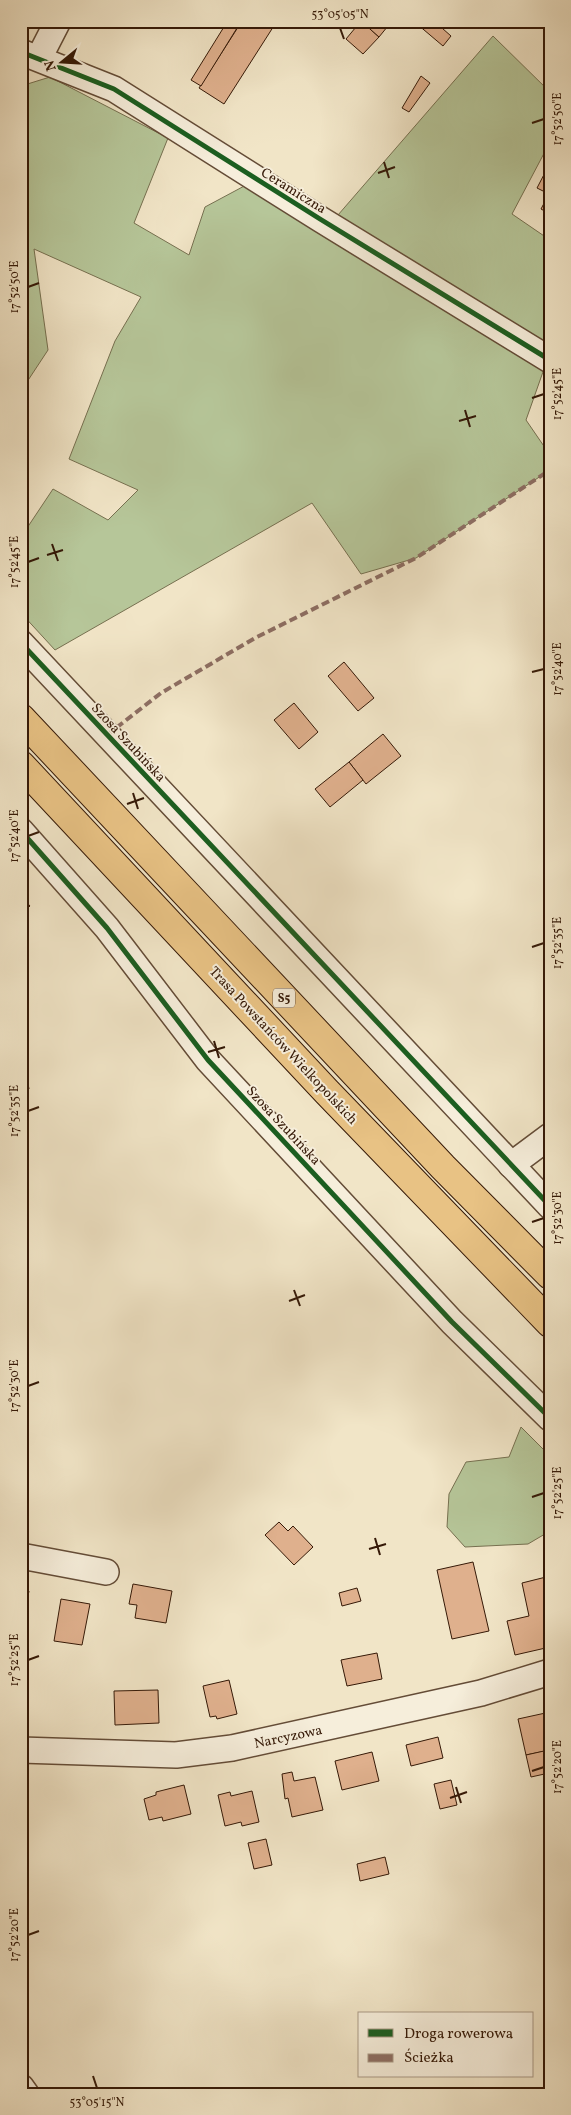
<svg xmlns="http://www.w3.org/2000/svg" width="571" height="2115" font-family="Vollkorn,serif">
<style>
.green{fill:#b6c699;stroke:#767050}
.building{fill:#dfb08d;stroke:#351907}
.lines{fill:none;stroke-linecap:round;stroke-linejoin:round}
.minor-casing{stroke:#644c37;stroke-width:28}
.highway-casing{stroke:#351907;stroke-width:30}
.minor{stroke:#f6eedb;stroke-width:25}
.highway{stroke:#e8c284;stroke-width:28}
.quiet{stroke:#8d6e63;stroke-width:4;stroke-dasharray:8 4;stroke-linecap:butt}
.cycleway-casing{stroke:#f6eedb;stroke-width:8}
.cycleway{stroke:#1b5e20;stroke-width:5}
.ticks{fill:none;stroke:#351907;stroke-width:2}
.labels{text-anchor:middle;stroke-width:4;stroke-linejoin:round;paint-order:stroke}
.shield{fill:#f6eedb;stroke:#6f5947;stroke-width:1}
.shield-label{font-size:12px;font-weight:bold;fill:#351907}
.street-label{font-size:14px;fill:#351907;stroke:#f6eedb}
.neatline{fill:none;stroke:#351907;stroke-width:2}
.ticks-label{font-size:12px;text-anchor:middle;fill:#351907}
</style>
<rect width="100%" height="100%" fill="#f1e5c7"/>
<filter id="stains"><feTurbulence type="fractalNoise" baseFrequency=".004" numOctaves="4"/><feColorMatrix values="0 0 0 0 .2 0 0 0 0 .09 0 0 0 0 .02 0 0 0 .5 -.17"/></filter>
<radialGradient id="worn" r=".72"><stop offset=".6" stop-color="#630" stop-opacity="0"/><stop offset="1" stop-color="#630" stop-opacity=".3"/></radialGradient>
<g class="green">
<polygon points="493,36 550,92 550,142 512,214 550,240 550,352 526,420 550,455 550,470 416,558 361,574 312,503 55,650 21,613 21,537 53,489 108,520 138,490 69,459 115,341 141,297 34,249 48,350 21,391 21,86 50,77 168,138 134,223 189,255 205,207 248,184 325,230"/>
<polygon points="521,1427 550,1456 550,1531 528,1544 465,1547 447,1527 449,1494 466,1462 509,1457"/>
</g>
<g class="building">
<polygon points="242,21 277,21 224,104 199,88"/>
<polygon points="361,21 379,37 363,54 346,39"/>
<polygon points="361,21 392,21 379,37"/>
<polygon points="419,21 434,21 451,36 443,46 417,24"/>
<polygon points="227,22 237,28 201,86 191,80"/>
<polygon points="421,76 430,83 409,112 402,108"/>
<polygon points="550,163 550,192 549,194 537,188"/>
<polygon points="550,192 550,214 541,209"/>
<polygon points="344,662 374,698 358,711 328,676"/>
<polygon points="294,703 318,732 299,749 274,720"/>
<polygon points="383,734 401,756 366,784 349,762"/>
<polygon points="349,762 363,780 330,807 315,789"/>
<polygon points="21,896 30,906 21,914"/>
<polygon points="21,1068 25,1068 29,1089 21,1090"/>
<polygon points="279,1522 288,1531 293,1526 313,1547 294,1565 265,1535"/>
<polygon points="473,1562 489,1631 452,1639 437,1570"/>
<polygon points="550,1576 550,1647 515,1655 507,1621 529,1616 522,1583"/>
<polygon points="133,1584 172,1591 166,1623 135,1618 137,1605 129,1604"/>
<polygon points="357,1588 361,1601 342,1606 339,1593"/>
<polygon points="21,1590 29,1591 24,1616 21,1616"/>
<polygon points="61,1599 90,1604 82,1645 54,1641"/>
<polygon points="377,1653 382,1679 347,1686 341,1660"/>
<polygon points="229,1680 237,1714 217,1719 216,1716 210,1717 203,1686"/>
<polygon points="158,1690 159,1723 115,1725 114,1691"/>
<polygon points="550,1712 550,1750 526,1755 518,1719"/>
<polygon points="438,1737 443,1758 411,1766 406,1745"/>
<polygon points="544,1751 549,1773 531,1777 526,1755"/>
<polygon points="372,1752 379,1781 342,1790 335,1761"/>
<polygon points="292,1772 294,1781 315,1777 323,1810 292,1817 288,1798 285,1799 282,1774"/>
<polygon points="451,1780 457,1805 440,1809 434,1784"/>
<polygon points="184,1785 191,1814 163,1821 162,1817 149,1820 144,1799 156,1795 156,1792"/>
<polygon points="252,1791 259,1822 242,1826 241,1822 225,1826 218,1795 230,1792 231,1796"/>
<polygon points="266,1839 272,1865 254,1869 248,1843"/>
<polygon points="385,1857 389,1874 360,1881 357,1864"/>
</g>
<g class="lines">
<g class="minor-casing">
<g id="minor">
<polyline points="21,52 114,89 320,219 550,360"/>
<polyline points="39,58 58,21"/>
<polyline points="21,643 550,1206"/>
<polyline points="21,831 107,928 208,1060 452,1322 550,1418"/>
<polyline points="511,1165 550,1136"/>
<polyline points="21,1556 106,1572"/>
<polyline points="21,1750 176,1755 232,1748 481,1693 550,1672"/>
<polyline points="21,2087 26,2094"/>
</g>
</g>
<g class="highway-casing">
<g id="highway">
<polyline points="21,718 443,1167 550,1275"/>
<polyline points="21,765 327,1092 550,1323"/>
</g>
</g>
<use href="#minor" class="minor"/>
<use href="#highway" class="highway"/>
<polyline class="quiet" points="107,735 161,693 255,638 416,558 550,470"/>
<g class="cycleway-casing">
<g id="cycleway">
<polyline points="21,52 114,89 320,219 550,360"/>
<polyline points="21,643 550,1206"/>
<polyline points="21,831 107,928 208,1060 452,1322 550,1418"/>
</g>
</g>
<use href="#cycleway" class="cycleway"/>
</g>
<path class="ticks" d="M340 28 344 39M532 123 544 119M384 162 389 178M378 173 395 167M28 287 39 283M532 398 544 394M465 410 470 427M459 421 476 416M52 544 58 561M47 555 63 550M28 562 39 558M532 672 544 669M133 793 138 809M127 804 144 798M28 836 39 832M532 947 544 943M214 1041 219 1058M208 1052 225 1047M28 1111 39 1107M532 1222 544 1218M294 1290 300 1306M289 1301 305 1295M28 1386 39 1382M532 1497 544 1493M375 1538 380 1555M369 1549 386 1544M28 1660 39 1656M532 1771 544 1767M456 1787 461 1803M450 1798 467 1792M28 1935 39 1931M93 2076 97 2088"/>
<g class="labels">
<rect class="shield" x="273" y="988.5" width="22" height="19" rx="4"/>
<g class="shield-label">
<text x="284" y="1002">S5</text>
</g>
<g class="street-label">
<text transform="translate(294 190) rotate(32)" y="5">Ceramiczna</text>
<text transform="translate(129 742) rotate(47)" y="5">Szosa Szubińska</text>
<text transform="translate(284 1045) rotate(47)" y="5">Trasa Powstańców Wielkopolskich</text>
<text transform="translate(284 1125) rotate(47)" y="5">Szosa Szubińska</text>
<text transform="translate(288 1736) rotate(-12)" y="5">Narcyzowa</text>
</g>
</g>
<rect width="571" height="2115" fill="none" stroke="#f1e5c7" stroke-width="55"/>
<rect x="358" y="2012" width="175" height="65" fill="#f6eedb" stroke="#a99986"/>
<rect x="368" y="2029" width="25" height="8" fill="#1b5e20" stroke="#a99986"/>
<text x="404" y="2038" font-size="15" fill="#351907">Droga rowerowa</text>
<rect x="368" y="2054" width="25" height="8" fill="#8d6e63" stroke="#a99986"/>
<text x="404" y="2062" font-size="15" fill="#351907">Ścieżka</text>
<g transform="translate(62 62) rotate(252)" stroke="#f6eedb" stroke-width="4" paint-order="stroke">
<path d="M0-4L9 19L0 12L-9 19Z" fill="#351907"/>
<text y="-8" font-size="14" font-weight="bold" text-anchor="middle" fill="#351907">N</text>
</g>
<rect x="28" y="28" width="516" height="2060" class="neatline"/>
<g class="ticks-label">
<text x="340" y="18">53°05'05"N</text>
<text transform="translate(557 119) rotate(-90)" y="4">17°52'50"E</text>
<text transform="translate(14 287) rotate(-90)" y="4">17°52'50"E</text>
<text transform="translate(557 394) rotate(-90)" y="4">17°52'45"E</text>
<text transform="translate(14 562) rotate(-90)" y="4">17°52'45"E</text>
<text transform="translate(557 669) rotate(-90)" y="4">17°52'40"E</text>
<text transform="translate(14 836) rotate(-90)" y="4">17°52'40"E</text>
<text transform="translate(557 943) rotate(-90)" y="4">17°52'35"E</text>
<text transform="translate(14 1111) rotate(-90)" y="4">17°52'35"E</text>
<text transform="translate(557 1218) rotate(-90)" y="4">17°52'30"E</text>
<text transform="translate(14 1386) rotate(-90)" y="4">17°52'30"E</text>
<text transform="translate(557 1493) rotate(-90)" y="4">17°52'25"E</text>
<text transform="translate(14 1660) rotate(-90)" y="4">17°52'25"E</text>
<text transform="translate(557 1767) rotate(-90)" y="4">17°52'20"E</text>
<text transform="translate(14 1935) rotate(-90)" y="4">17°52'20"E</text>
<text x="97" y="2106">53°05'15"N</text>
</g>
<rect width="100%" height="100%" filter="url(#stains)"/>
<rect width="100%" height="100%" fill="url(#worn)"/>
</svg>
